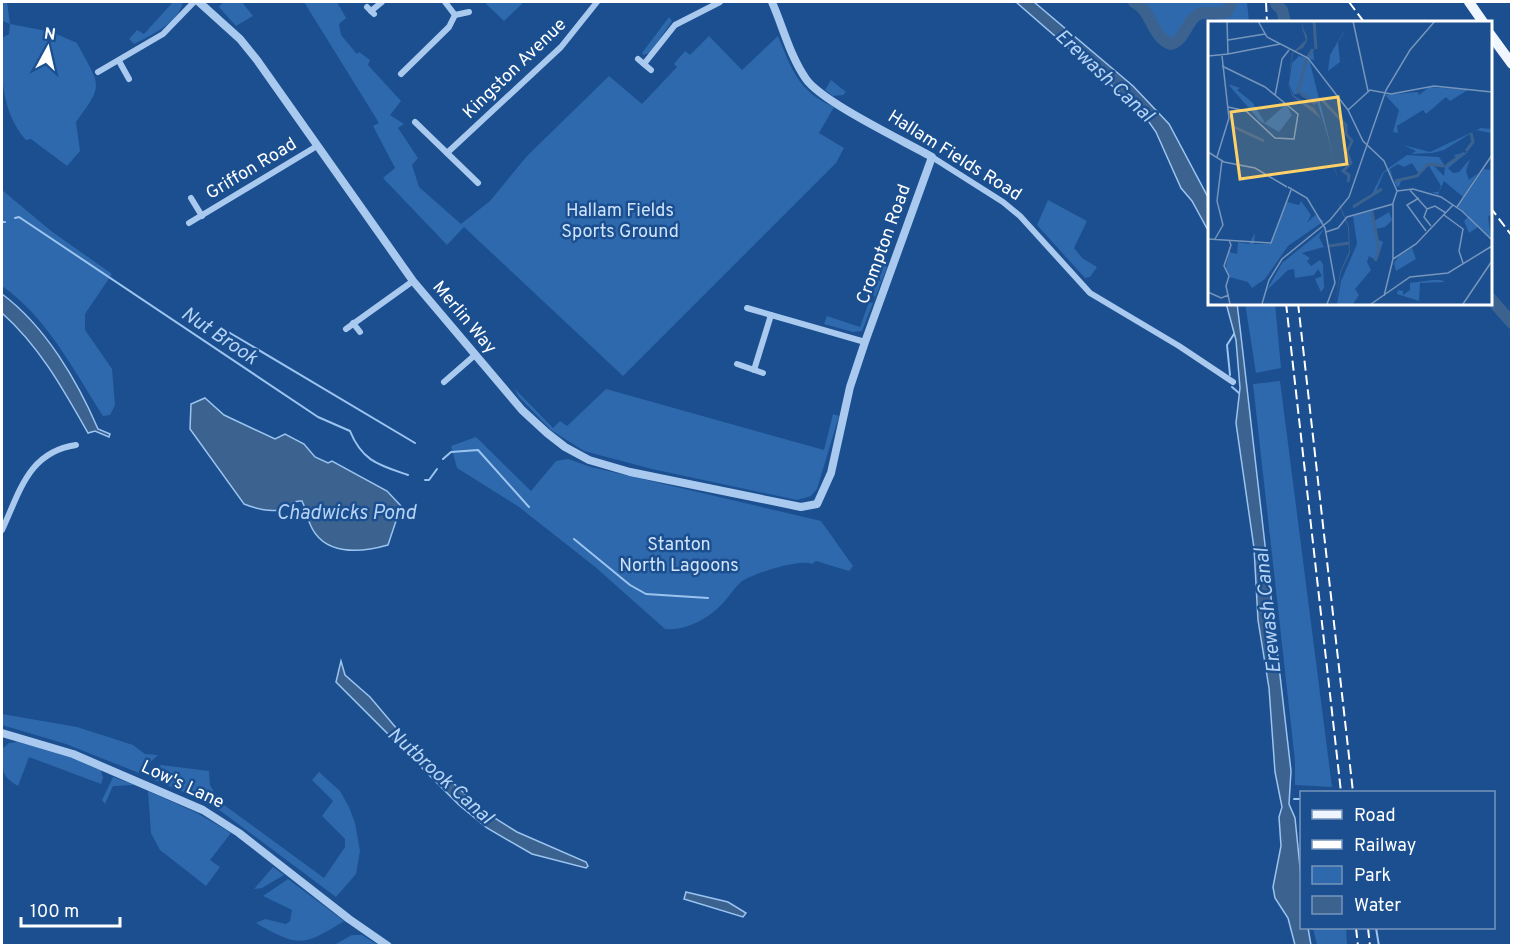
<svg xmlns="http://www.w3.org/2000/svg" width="1513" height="947" font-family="Overpass,sans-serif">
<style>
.green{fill:#2e69ad}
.water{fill:#3c6290;stroke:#9cc4f0;stroke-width:1.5}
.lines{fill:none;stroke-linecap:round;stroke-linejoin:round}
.stream{stroke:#9cc4f0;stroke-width:2}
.river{stroke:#3c6290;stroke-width:12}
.minor{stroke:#a9c9ee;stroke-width:6}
.tertiary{stroke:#a9c9ee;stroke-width:8}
.primary{stroke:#f0f6ff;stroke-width:10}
.rail{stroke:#fff;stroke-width:2;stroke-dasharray:10 4.5;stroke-linecap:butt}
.labels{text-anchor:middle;stroke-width:5;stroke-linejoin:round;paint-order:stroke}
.street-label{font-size:18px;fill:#fff;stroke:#1b4f8f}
.park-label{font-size:18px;fill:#cfe3fa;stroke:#1b4f8f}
.water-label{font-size:20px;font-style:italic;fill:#b5d3f5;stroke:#1b4f8f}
.inset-river{fill:none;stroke:#3c6290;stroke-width:3}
.inset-road{fill:none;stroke:#7695bc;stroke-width:1.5}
.view{fill:#ffd166;fill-opacity:0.15;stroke:#ffd166;stroke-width:3}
.inset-edge{fill:none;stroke:#fff;stroke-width:3}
</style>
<rect width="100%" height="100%" fill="#1b4f8f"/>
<g class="green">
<path d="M2 2H7L10 24 52 32 77 43C99 86 106 82 76 122L80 151 67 166 31 139 26 140C1 112 1 74 2 38L9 34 10 24 3 21Z"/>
<path d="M173 2H183C178 23 152 35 134 44L129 39 137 30 144 34Z"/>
<polygon points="223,2 242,2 253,16 236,26 219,7"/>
<path d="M304 2H337L346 18 339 24 341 35 357 54 359 52 370 60 368 65 401 101 390 115 404 124 398 128 418 158 412 165 419 187 461 224 490 201 527 156 609 76 642 104 677 67 674 64 685 51 690 55 709 36 742 70 778 36C792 70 798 91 834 107L819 133 844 148 836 163 623 376 464 227 447 245 383 178 395 168 373 126 379 123Z"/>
<polygon points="484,2 524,2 504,21"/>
<path d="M1145 2H1227L1225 10C1215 15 1205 7 1195 12L1177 40 1170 42 1150 18Z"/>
<polygon points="1236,2 1247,2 1249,22 1219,22 1219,18 1230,13"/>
<polygon points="669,17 672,21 650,53 643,55 642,53"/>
<polygon points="831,80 846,92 843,95 833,96 825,90"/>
<path d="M2 190 51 231 112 274 85 314V330L112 369 115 405 110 415 103 416C74 371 47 317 2 286Z"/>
<polygon points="1048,200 1087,221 1074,248 1082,258 1097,267 1090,277 1085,278 1037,225"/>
<polygon points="883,263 888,265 862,331 853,332 824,324 827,316 860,327 869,302 873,303 875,296 872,295 877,280 881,281 879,277"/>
<polygon points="1245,303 1275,303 1281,368 1256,373"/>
<polygon points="1280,381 1332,787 1295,785 1295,761 1253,384"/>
<polygon points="515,389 553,428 560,421 567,426 606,389 824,450 833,414 839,416 817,489 811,496 797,500 652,469 584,451 551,430 518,396"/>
<path d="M476 437 531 491 556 461 568 459 591 467 821 521 853 566 849 571 816 561 812 564C802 558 750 574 741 582 734 588 729 597 723 603 708 619 686 631 665 629L594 566 519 507 457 468 451 446Z"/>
<polygon points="2,714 77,727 133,745 145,754 158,755 139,773 66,744 2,725"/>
<path d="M18 742 73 757 101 770 103 778 101 784 29 757 18 786C0 776 2 768 2 749L9 743Z"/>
<polygon points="161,765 209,771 210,785 220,802 324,878 345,847 345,839 322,816 333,801 312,780 319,772 340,791 349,807 355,823 360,851 356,874 336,897 222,812 201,799 154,780 154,770"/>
<polygon points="113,777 135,785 113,786 105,804 102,800"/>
<polygon points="148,791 197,813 231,833 210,860 220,867 206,886 160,850 151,833"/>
<polygon points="273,867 284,875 262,888 254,889"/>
<path d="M288 879 344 921C303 947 298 947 256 923L265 919 286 924 290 921 292 910 263 896Z"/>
<polygon points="1313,928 1346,928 1347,945 1317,945"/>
<polygon points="352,935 362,935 378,945 334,945"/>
</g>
<g class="water">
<polygon points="1016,2 1034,2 1133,86 1169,124 1210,201 1210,234 1192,201 1181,188 1156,132 1142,112"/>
<path d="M2 294C45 326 77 380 98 429L110 434 109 437 95 431 88 433C63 389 40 347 2 313Z"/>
<polygon points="1226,303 1237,303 1241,336 1291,771 1289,804 1295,818 1301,877 1302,928 1308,928 1311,945 1295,945 1288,918 1275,898 1273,887 1281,846 1279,817 1282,807 1275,772 1269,688 1258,620 1254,548 1236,423 1240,388 1236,340"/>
<path d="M205 398 224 415 275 439 285 434 304 444 315 457 328 463 332 461 387 491 401 506 388 545C360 553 323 556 310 524 307 517 306 509 302 501 292 500 288 507 279 510 268 512 254 508 244 504L190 429 191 404Z"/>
<polygon points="341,661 345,675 370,697 408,742 485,812 517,832 586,862 588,866 586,868 532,854 487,828 459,805 336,682"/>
<polygon points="686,892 728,902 746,913 743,917 684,899"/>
</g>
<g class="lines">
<g class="stream">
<path d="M15 218 19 217 318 417 350 431C362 461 379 465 408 475"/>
<polyline points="2,222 5,222"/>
<polyline points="225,330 415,443"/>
<polyline points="1230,375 1227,345 1234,334"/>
<polyline points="1232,387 1239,393"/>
<polyline points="443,459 451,452 478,450 529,507"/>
<polyline points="425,480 429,480 437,469"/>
<polyline points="574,539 630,585 646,594 708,598"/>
<polyline points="1294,799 1302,799"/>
<polyline points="1376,928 1379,946"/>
</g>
<g class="river">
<path d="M1134 2C1152 10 1151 37 1171 44 1185 40 1186 22 1197 15 1206 10 1217 15 1227 12L1231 2"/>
<polyline points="1276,4 1282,10 1285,22"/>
<polyline points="1490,298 1512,323"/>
</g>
<g class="minor">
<polyline points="445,2 455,15"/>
<polyline points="367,7 374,14"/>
<polyline points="371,11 382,2"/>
<polyline points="638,59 651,70"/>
<polyline points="119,61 129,79"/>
<polyline points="644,64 675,25 720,2"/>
<polyline points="98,72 163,34 194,2"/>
<polyline points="401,74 449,27 455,15 469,12"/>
<polyline points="415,122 478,183"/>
<polyline points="447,153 561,47 597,2"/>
<polyline points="932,157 1003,202 1020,216 1090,293 1179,346 1233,382"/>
<polyline points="191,198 202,216"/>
<polyline points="189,223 317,146"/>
<polyline points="747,308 865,342"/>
<polyline points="353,323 360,332"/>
<polyline points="346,329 413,281"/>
<polyline points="737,364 763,373"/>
<polyline points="754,370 771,315"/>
<polyline points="444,382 475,355"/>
<path d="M2 530C20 492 28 452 76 445"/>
</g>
<g class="tertiary">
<path d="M199 2 240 39 257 60 413 281 522 410 547 433 565 447 589 460 630 472 801 507 817 504 831 473 850 387 865 342 932 157C904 141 822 102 806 79 790 56 783 27 772 2"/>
<polyline points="2,733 73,754 203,810 239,833 349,919 388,946"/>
</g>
<g class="primary">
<polyline points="1469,2 1483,22"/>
<polyline points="1490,34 1512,64"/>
</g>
<g class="rail">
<polyline points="1266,2 1267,22"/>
<polyline points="1349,2 1364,22"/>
<polyline points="1490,207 1512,236"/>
<polyline points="1286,303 1341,792"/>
<polyline points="1298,303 1353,792"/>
<polyline points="1356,928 1358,946"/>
<polyline points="1368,928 1370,946"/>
</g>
</g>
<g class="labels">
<g class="street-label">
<text transform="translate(514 68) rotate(-44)" y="6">Kingston Avenue</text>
<text transform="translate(955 155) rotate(32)" y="6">Hallam Fields Road</text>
<text transform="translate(251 168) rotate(-31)" y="6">Griffon Road</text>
<text transform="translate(883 244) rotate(-70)" y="6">Crompton Road</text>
<text transform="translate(465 317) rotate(50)" y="6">Merlin Way</text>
<text transform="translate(183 784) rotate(25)" y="6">Low's Lane</text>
</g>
<g class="park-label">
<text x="620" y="216">Hallam Fields<tspan x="620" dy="21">Sports Ground</tspan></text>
<text x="679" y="550">Stanton<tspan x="679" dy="21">North Lagoons</tspan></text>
</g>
<g class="water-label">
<text transform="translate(1105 75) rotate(43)" y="7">Erewash Canal</text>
<text transform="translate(220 335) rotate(34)" y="7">Nut Brook</text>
<text x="346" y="519">Chadwicks Pond</text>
<text transform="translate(1267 611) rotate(-96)" y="7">Erewash Canal</text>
<text transform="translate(441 775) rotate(42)" y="7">Nutbrook Canal</text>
</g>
</g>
<g transform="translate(1208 21)">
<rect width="284" height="284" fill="#1b4f8f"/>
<path d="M136 10 135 13 130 21 132 41 120 50 122 34ZM105 29 106 39 101 38 125 133 109 80 106 82 93 75V71L86 74 81 63 84 42 91 35 99 37ZM20 63 32 67 29 69 45 82 57 102 78 83 84 94 71 111 52 100ZM221 66 260 69 242 80 238 76 218 93 215 89 189 105 190 112 185 111 191 89 177 74 210 71 211 74ZM273 107 283 108V112L268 109 236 129 224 132 203 133 208 130 195 124 222 131ZM260 131 240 147 245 152 251 151 262 138 258 150 261 159 270 152 255 176 236 160 230 174 224 171H231L233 165 221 145H226L236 155 237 146 223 143 211 153 204 142 196 146 190 143 182 148 186 160H193L191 165 189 166 181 149 176 151 168 171 163 175 175 151 199 134 231 136 237 145 249 138 246 134ZM276 148 283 149V193L280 196 283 218 270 206 261 212 256 200 261 195 250 186ZM93 180 103 194 99 202 107 194 116 200 80 225 57 258 44 267 40 261 21 256 17 249 21 231 29 233 30 221 41 223 47 212 46 223H62L79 181 91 184ZM164 186 166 200 181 191 184 199 177 206 167 208 169 218 175 221 169 240 161 235 159 241 163 249 147 268 151 274 145 283H129L133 260 149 223 145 195 164 190ZM116 208 111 216 116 226 94 232 102 237 99 240 103 245 112 239 115 243 116 267 113 271 107 258 114 255 110 248 106 254 87 257 86 248 80 249 59 269 74 242ZM204 227 208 238 188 250 186 242 191 235ZM224 259H233L237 261 212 262 211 280 189 273 190 269 195 270V274L202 269V262Z" fill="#2e69ad"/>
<path d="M94 0 95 7 99 15V20L95 27 85 32 80 62 85 74 106 87 112 96 129 156 131 182 136 193 141 206 142 232 133 251 127 283 132 251 141 231 140 206 131 184 129 154 112 97 84 75 80 63 84 32 98 19 94 7Z" fill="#3c6290"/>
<path class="inset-river" d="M106 0 108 28M105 28 99 37 90 70 106 82 111 78M113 78 138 104V113L144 120 139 131 143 142 135 150 141 154 140 161M26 106 56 120M258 130 265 121 263 112M238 145 256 132M187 160 209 155 220 143 236 145M145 186 174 168M164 191 171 228 167 240M121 225 141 222"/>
<path class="inset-road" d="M50 0 59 16 100 37 140 89 155 120 176 140 189 170 185 182V238M145 0 160 70M20 19 57 13M20 33 72 23M0 35 20 33 19 0M14 45 57 66 90 93 86 118 67 117 38 90 20 86M67 75 74 38 81 29M140 89 162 69 183 73 226 65 284 71M0 131 16 141 47 147 79 166M9 136 21 97 14 35M80 166 99 177 117 207 127 262 119 283M201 168 219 188M189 170 205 168 233 176 254 190 284 219M211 177 199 184 218 210M249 186 284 134M219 188 227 185 238 192M219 188 216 196 223 205M236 194 255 208 251 230 255 242M118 211 130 207 139 196 185 183M0 218 63 222 83 169M7 218 15 204 9 180 14 139M21 219 23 224 16 245 21 255 18 265 22 283M185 238 208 223 245 184M0 271 13 277 21 274M176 275 185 238M54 283 61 259 74 238 122 199 141 176 178 69 202 29 227 0M163 283 202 256 240 252 284 225M255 283 284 240"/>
<path class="view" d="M130 76 139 143 32 158 23 91Z"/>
<rect width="284" height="284" class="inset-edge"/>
</g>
<rect width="1513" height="947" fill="none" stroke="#ffffff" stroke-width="6"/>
<rect x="1300" y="791" width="195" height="138" fill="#1b4f8f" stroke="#7695bc" stroke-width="1.5"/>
<rect x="1312" y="810" width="30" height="9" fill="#f0f6ff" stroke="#7695bc" stroke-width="1.5"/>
<text x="1354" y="821" font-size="18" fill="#ffffff">Road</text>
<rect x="1312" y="840" width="30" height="9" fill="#ffffff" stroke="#7695bc" stroke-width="1.5"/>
<text x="1354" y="851" font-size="18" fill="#ffffff">Railway</text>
<rect x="1312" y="866" width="30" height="18" fill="#2e69ad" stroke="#7695bc" stroke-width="1.5"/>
<text x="1354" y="881" font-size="18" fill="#ffffff">Park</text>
<rect x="1312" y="896" width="30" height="18" fill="#3c6290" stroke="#7695bc" stroke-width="1.5"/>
<text x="1354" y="911" font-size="18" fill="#ffffff">Water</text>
<g transform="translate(48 48) rotate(8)" stroke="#1b4f8f" stroke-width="4.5" paint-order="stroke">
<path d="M0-4.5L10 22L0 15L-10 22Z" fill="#ffffff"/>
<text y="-9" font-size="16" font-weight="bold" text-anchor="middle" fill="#ffffff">N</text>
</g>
<path d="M21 917v9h99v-9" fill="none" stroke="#ffffff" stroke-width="3"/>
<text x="30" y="917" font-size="18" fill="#ffffff" stroke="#1b4f8f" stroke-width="4.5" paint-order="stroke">100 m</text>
</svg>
